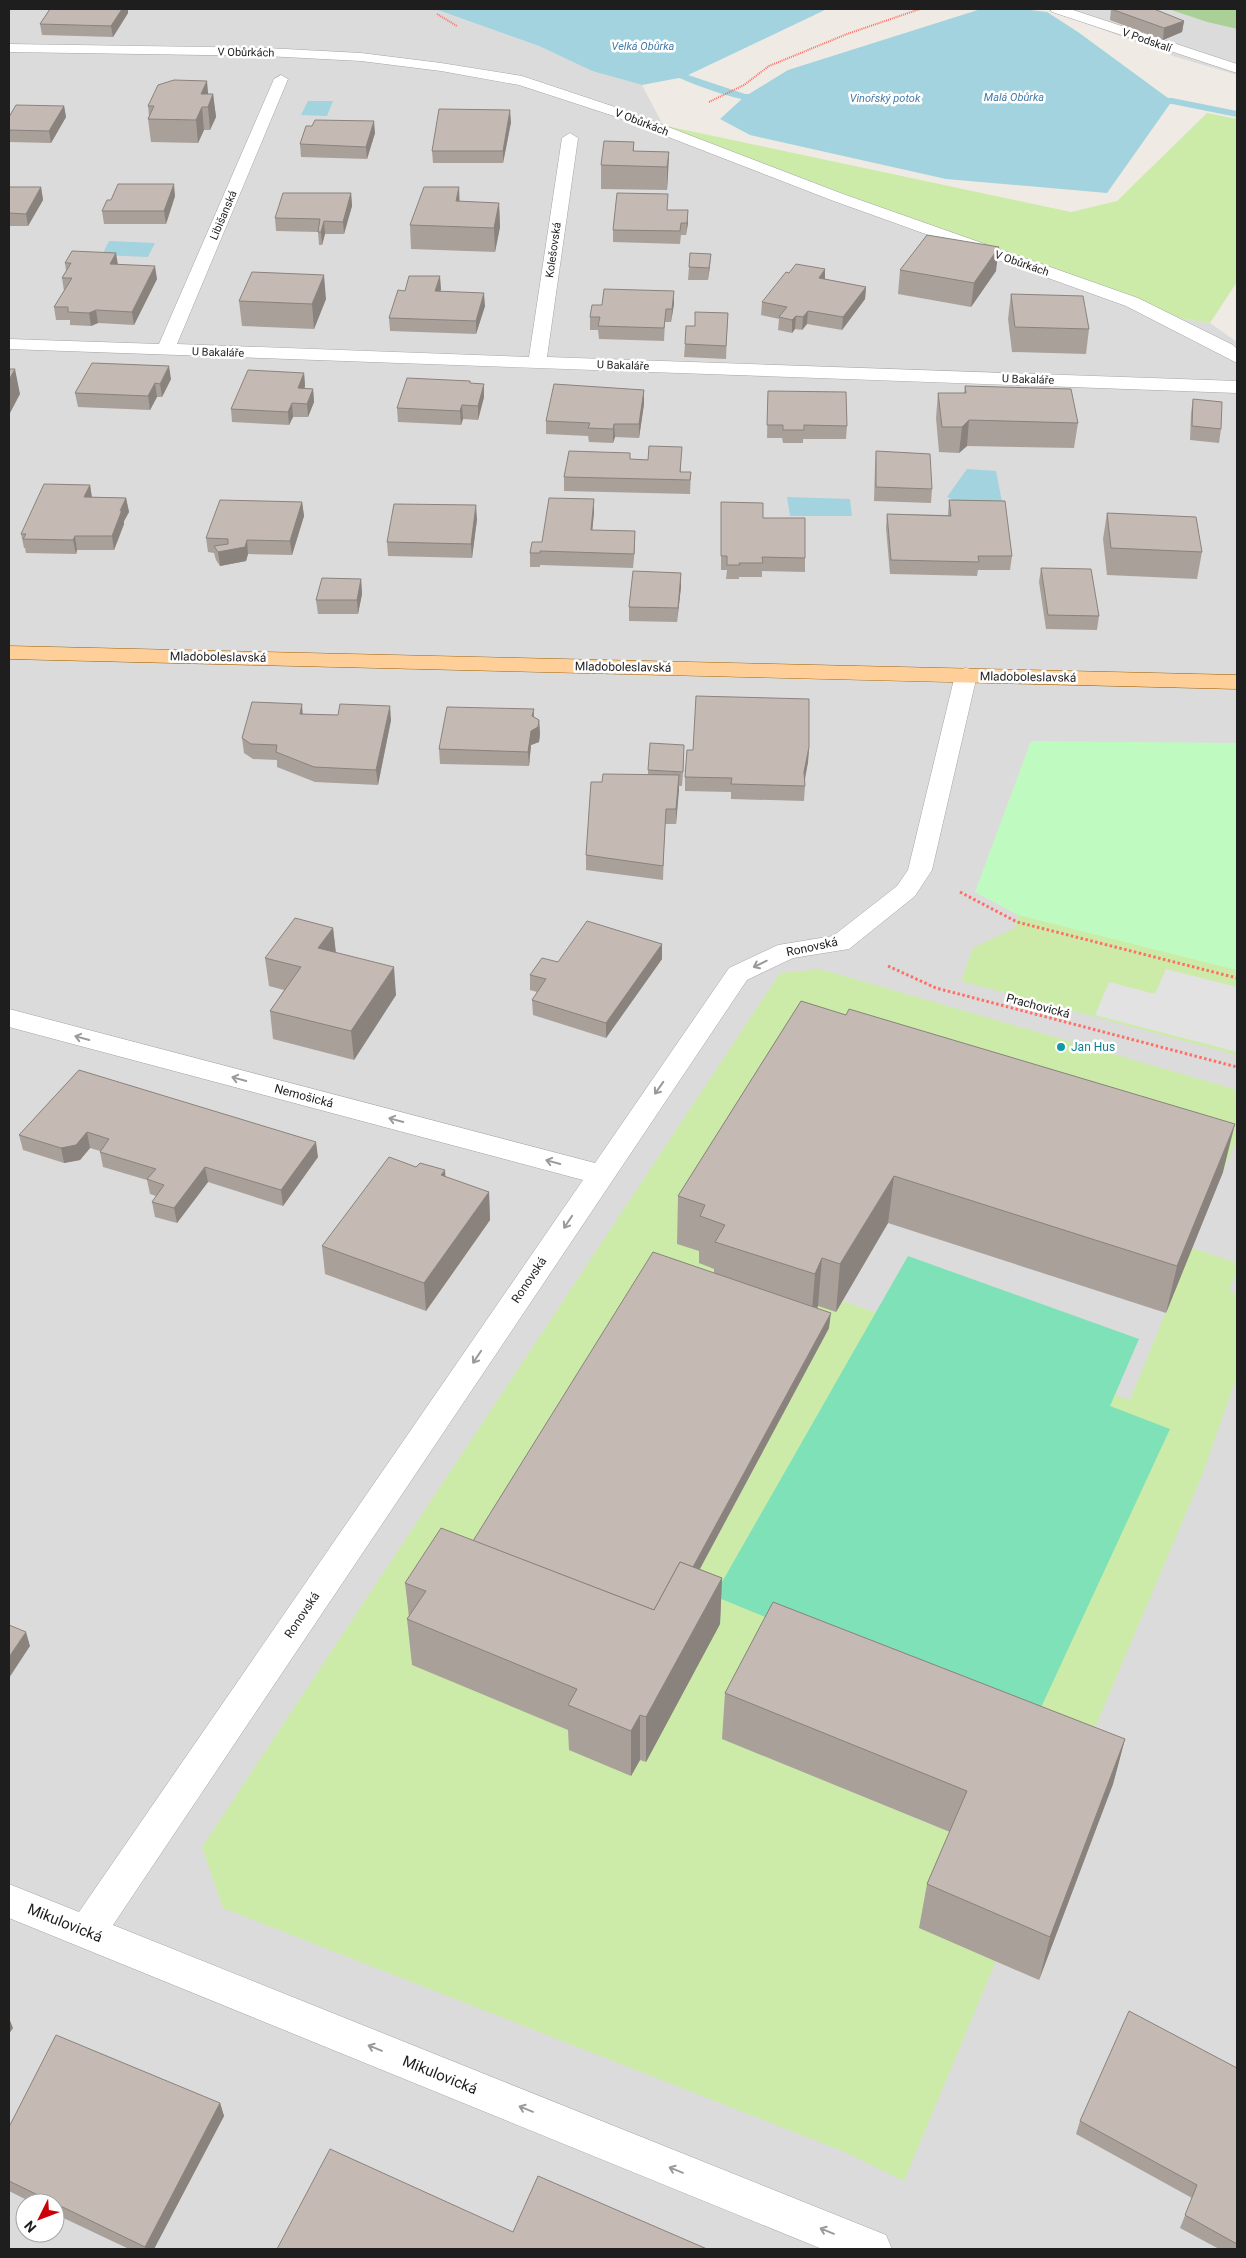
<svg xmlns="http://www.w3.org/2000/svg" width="1246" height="2258" font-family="Roboto,sans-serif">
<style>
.residential{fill:#dcdbdb;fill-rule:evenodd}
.grass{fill:#cceba8}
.forest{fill:#aad097}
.park{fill:#bffbc1}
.pitch{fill:#7fe1b7}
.parking{fill:#e2e2e2}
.water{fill:#a2d3de}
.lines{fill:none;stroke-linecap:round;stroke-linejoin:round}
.stream{fill:#a2d3de;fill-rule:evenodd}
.minor-casing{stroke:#a5a5a5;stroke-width:1}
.major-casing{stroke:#985f00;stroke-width:1}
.path-far1{stroke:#fe6f66;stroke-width:2;stroke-dasharray:1 1;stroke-linecap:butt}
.path{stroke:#fe6f66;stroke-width:3;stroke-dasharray:2.5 2.5;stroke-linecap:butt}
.minor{fill:#fff;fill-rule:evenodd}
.major{fill:#ffcf99;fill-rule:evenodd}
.wall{fill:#a9a09a}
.shaded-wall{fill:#89827d}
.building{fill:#c4bab3;stroke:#89827d}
.oneway{stroke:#9a9a9a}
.culture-dot{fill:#0f9aa8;stroke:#fff;stroke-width:2}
.labels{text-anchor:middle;stroke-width:5;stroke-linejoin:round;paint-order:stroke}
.far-street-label{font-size:11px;fill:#1e1e1e;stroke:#fff}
.far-water-label{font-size:11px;font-style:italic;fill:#447aa9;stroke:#fff}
.street-label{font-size:12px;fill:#1e1e1e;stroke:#fff}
.culture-label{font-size:12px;fill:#0d838f;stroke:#fff;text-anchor:start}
.near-street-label{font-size:15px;fill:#1e1e1e;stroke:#fff}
</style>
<rect width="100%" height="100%" fill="#efebe4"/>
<g class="residential">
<path d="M9 9H435L539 46 592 71 642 85 663 125 1166 316 1210 323 1237 342V2249H9ZM25 2203H55V2233H25Z"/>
<polygon points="1053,9 1168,9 1207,22 1237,29 1237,75 1176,57 1050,10"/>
</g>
<g class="grass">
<polygon points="1207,113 1237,119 1237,282 1210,323 1166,316 662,125 1071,212 1117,201"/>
<polygon points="1018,915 1237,969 1237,1055 961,981 973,948 1015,928"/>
<polygon points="820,969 1237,1090 1237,1139 1223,1172 846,1056 677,1243 704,1253 722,1272 578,1734 631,1775 640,1760 679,1608 829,1328 811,1321 818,1306 842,1301 1130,1400 1192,1248 1237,1263 1237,1270 1229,1291 1237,1294 1237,1376 1203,1473 1077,1770 723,1739 959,1836 996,1961 904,2181 845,2152 223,1908 202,1847 780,973"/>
</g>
<polygon class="forest" points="1168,9 1237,9 1237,29 1207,22"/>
<polygon class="park" points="1031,741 1237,743 1236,970 1018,915 975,892"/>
<polygon class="pitch" points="908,1256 1139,1339 1110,1406 1170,1429 1032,1727 714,1596"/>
<polygon class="parking" points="1166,969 1237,987 1237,1052 1095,1015 1109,982 1155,994"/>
<g class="water">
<polygon points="435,9 827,9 684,77 642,85 592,71 539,46"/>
<polygon points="981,9 1022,9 1047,12 1078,32 1172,101 1107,193 946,179 750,135 720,119 744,97 788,70"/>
<polygon points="308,101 333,101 327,116 301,115"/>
<polygon points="109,241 155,243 148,257 102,255"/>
<polygon points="967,469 996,471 1002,502 963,504 947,497"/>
<polygon points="787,497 850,499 852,516 790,516"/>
</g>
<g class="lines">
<g class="stream">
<path d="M659 62 688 75 745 94H771L777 97C759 114 675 77 655 67L654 65Z"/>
<polygon points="1145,97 1172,98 1237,111 1237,117 1172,104 1141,102 1139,100"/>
</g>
<g class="minor-casing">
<g id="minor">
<polygon points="1050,9 1070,9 1237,64 1237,73 1052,12"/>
<polygon points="9,44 266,48 361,53 441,63 522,76 624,110 843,194 1138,298 1233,345 1237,349 1237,363 1126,306 831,200 614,116 519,85 441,71 361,61 266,56 9,52"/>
<polygon points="281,75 288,79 177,344 529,357 562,138 570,133 578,138 547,357 1237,381 1237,393 9,349 9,339 159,344 274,79"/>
<polygon points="966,668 974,670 977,675 932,870 915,896 849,949 793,958 747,980 113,1925 886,2235 892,2249 822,2249 9,1918 9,1884 79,1912 583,1180 9,1027 9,1009 595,1163 729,968 778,945 833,936 897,886 908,870 955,675 958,670"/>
</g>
</g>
<g class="major-casing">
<polygon id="major" points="9,646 1237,675 1237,689 9,659"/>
</g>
<g class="path-far1">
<polyline points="437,14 457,26"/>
<polyline points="709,102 744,85 769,66 847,34 920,9"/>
</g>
<g class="path">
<polyline points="960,892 1017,922 1237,978"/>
<polyline points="888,966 936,988 1237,1067"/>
</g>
<use href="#minor" class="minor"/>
<use href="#major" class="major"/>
</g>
<g class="wall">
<polygon points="50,9 128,9 128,13 113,37 42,35 40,24"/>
<polygon points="1111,9 1184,21 1182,32 1163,40 1110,20"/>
<polygon points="208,94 213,94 216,117 210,130 204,130 198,143 151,142 148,119 149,116 148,106"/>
<polygon points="64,106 66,117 51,143 9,142 9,117"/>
<polygon points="511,122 503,163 433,163 432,151"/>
<polygon points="312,126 375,133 367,159 301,157 300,144"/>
<polygon points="634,142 634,151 669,152 667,190 601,189 601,165"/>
<polygon points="9,187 41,187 43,200 28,226 9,226"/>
<polygon points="351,193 352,206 344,234 325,234 322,245 319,245 318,232 276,231 275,218"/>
<polygon points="175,196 166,224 104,224 102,211"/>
<polygon points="499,203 500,227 495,252 411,249 410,225"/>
<polygon points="667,210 688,223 686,235 681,235 680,244 613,242 613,230"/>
<polygon points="65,263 118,265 157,279 134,325 98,323 91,326 70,325 70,320 56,320 54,307 64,291 62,278 66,271"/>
<polygon points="710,266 708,280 688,280 689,267"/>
<polygon points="900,270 996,271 971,307 898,294"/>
<polygon points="825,279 866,287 865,299 842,330 807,324 802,330 795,329 792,333 778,330 779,319 761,315 762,302"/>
<polygon points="441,289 440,291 485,306 476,334 390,331 389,318 405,291"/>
<polygon points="1011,294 1089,329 1086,354 1012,352 1008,319"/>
<polygon points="326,299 314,329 242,326 239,301"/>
<polygon points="674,304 671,322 665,322 664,341 599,339 598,330 590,330 590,317"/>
<polygon points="728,313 726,359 684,357 685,344 695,326"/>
<polygon points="304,373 305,386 305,388 313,389 314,402 308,417 293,417 289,425 232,422 231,409"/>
<polygon points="171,379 162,397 157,397 150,410 78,407 75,393"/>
<polygon points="470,384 484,397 478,420 463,419 461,425 398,422 397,408"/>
<polygon points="965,386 1078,423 1074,448 967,446 959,453 939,452 936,418 938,393 964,393"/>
<polygon points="644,390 644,404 639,438 615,437 613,443 589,442 588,436 546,434 546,421"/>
<polygon points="768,391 847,426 846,439 803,439 803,443 783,443 782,438 767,438"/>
<polygon points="1193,399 1221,429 1219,443 1190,440 1191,413"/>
<polygon points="876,451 932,489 931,503 874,501 875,465"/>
<polygon points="630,459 681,461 681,472 691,472 690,494 564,491 564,477"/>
<polygon points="90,485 92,497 126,498 129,512 124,521 124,524 114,550 77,550 76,554 26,553 25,548 24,548 21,534"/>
<polygon points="949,500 1012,556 1010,570 978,570 977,576 890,574 886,528 887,514 948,515"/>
<polygon points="302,502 304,516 292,555 248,554 246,561 220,566 216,560 214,553 208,552 206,538"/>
<polygon points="721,502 763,518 805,558 805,572 762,571 762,577 739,577 739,579 726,579 727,570 721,570"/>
<polygon points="594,512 592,530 635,545 633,568 540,565 540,567 530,567 530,553 542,542"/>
<polygon points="1107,513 1202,552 1197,579 1107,575 1103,539"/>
<polygon points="477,519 472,558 388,556 387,542"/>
<polygon points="1041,568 1099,616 1097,630 1046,629 1039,582"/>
<polygon points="681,573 681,587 677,622 629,621 629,607"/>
<polygon points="361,579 362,594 358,614 318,614 316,600"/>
<polygon points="534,709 534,717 539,720 540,734 539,742 531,745 529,766 440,764 439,749"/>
<polygon points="303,714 391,720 378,785 315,782 277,767 277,760 253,759 244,753 242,738"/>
<polygon points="809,747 808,762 805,780 805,786 804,801 731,799 731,792 685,791 685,777"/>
<polygon points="684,759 682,786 679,786 676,824 665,824 663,880 586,870 586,855 648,775 648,770"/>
<polygon points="333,928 336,952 396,995 354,1060 273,1039 270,1011 284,990 269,986 265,958"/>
<polygon points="662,959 606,1038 533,1015 532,1000 537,992 530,990 530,975 558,962"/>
<polygon points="801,1001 1223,1172 1166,1313 888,1223 836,1312 818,1306 817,1308 829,1328 700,1569 722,1578 720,1624 646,1762 640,1760 631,1776 569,1750 568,1730 412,1665 407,1619 409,1617 405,1583 473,1541 714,1273 714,1269 699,1263 699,1251 677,1244 678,1196"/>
<polygon points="79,1070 318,1157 283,1206 208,1182 177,1223 155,1217 152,1202 156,1196 150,1194 147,1180 103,1167 100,1152 100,1151 90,1148 80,1160 64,1163 23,1150 19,1135"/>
<polygon points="416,1167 489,1192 490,1220 426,1311 325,1274 322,1246"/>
<polygon points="725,1693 1125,1739 1113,1784 1039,1980 919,1928 927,1884 950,1832 722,1739"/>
<polygon points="1237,2068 1237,2249 1219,2249 1180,2228 1192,2198 1076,2134 1080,2121"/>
<polygon points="220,2103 224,2116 154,2249 129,2249 55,2214 55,2203 33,2203 9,2191 9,2127"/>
</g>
<g class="shaded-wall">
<polygon points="122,9 128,9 128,13 113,37 111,26"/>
<polygon points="1184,21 1182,32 1163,40 1164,28"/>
<polygon points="207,81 209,103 213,94 216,117 210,130 208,107 201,94"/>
<polygon points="64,106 66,117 51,143 49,131"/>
<polygon points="202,107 204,130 198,143 196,120"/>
<polygon points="510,110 511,122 503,163 503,151"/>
<polygon points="374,121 375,133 367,159 366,147"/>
<polygon points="669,152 668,175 667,190 667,167"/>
<polygon points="174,184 175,196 166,224 164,211"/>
<polygon points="41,187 43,200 28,226 26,214"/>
<polygon points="459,187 460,211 456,201"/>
<polygon points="351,193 352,206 344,234 343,222"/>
<polygon points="499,203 500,227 495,252 494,228"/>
<polygon points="688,210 688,223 686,235 687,223"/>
<polygon points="324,221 325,234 322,245 321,232"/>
<polygon points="999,247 996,271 971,307 974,283"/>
<polygon points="116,253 118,265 110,264"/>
<polygon points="711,254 710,266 708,280 709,268"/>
<polygon points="155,266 157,279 134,325 132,312"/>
<polygon points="825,269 825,282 819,278"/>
<polygon points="324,275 326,299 314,329 312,304"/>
<polygon points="440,276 441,289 436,304 435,291"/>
<polygon points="866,287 865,299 842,330 843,317"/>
<polygon points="674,291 674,304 671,322 672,309"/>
<polygon points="484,293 485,306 476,334 476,321"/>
<polygon points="96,310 98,323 91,326 89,313"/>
<polygon points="808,311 807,324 802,330 803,317"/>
<polygon points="796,316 795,329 792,333 792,320"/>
<polygon points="169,366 171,379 162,397 160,384"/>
<polygon points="15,369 20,394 9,415 9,380"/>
<polygon points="304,373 305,386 300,401 298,388"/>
<polygon points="155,383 157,397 150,410 148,396"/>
<polygon points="484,384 484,397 478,420 478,406"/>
<polygon points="313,389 314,402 308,417 307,404"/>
<polygon points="644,390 644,404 639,438 639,424"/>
<polygon points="292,403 293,417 289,425 288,412"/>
<polygon points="462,405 463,419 461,425 460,411"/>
<polygon points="969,420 967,446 959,453 962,427"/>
<polygon points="614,424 615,437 613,443 613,429"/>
<polygon points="90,485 92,499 84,497"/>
<polygon points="126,498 129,512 124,521 124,524 114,550 112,536 120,511"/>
<polygon points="594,499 594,512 591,544 591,530"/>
<polygon points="302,502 304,516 292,555 290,541"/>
<polygon points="476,505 477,519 472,558 471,544"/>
<polygon points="635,531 635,545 633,568 634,554"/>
<polygon points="75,536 77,550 76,554 73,540"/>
<polygon points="247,540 248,554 246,561 220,566 218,552"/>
<polygon points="681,573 681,587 677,622 678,608"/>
<polygon points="361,579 362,594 358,614 357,600"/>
<polygon points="302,704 303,718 300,714"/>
<polygon points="390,706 391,720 378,785 376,770"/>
<polygon points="534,709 534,724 539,720 540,734 539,742 531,745 529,766 528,752"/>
<polygon points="809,747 808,762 803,787 804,772"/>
<polygon points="679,775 679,790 676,824 676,809"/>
<polygon points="333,928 336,956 318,948"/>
<polygon points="662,944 662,959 606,1038 606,1023"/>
<polygon points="394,967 396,995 354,1060 351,1031"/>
<polygon points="1235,1124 1223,1172 1166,1313 1177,1266"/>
<polygon points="87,1132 90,1148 80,1160 64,1163 61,1148"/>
<polygon points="316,1142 318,1157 283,1206 281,1190"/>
<polygon points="205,1167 208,1182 177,1223 174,1208"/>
<polygon points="445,1170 447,1199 441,1175"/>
<polygon points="894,1176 888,1223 836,1312 840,1264"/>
<polygon points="489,1192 490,1220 426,1311 424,1283"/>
<polygon points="822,1258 818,1306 811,1321 815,1274"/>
<polygon points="831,1313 829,1328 653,1656 653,1641"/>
<polygon points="722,1578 720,1624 646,1762 646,1717"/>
<polygon points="26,1632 30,1646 9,1678 9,1657"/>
<polygon points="640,1715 640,1760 631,1776 631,1731"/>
<polygon points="1125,1739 1113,1784 1039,1980 1050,1937"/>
<polygon points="9,2018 13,2028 9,2034"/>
<polygon points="220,2103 224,2116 154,2249 146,2249 145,2247"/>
</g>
<g class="building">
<polygon points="50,9 122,9 111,26 40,24"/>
<polygon points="1111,9 1154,9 1184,21 1164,28"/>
<polygon points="174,80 207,81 201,94 213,94 208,107 202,107 196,120 148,119 154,106 148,106 158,85"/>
<polygon points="16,105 64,106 49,131 9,130 9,117"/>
<polygon points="439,109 510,110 503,151 432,151"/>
<polygon points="315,120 374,121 366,147 300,144 306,126 312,126"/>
<polygon points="604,141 634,142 633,151 669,152 667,167 601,165"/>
<polygon points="118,184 174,184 164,211 102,211 107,200 111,200"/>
<polygon points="9,187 41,187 26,214 9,213"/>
<polygon points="424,187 459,187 456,201 499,203 494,228 410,225"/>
<polygon points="283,193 351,193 343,222 324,221 321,232 318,232 320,219 275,218"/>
<polygon points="617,193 668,194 667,210 688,210 687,223 681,223 680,231 613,230"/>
<polygon points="927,235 999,247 974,283 900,270"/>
<polygon points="72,251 116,253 110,264 155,266 132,312 96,310 89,313 68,312 68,307 54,307 72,278 62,278 71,263 65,263"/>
<polygon points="690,253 711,254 709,268 689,267"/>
<polygon points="796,264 825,269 819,278 866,287 843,317 808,311 803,317 796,316 792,320 779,317 787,307 762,302 786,272 789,273"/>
<polygon points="252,272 324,275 312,304 239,301"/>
<polygon points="409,276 440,276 435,291 484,293 476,321 389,318 398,290 405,291"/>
<polygon points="604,289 674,291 672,309 666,309 664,328 598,326 600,317 590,317 592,305 602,305"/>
<polygon points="1011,294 1083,296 1089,329 1015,327"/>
<polygon points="695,312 728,313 726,346 685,344 686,326 695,326"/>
<polygon points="92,363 169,366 160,384 155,383 148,396 75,393"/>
<polygon points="9,369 15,369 9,380"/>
<polygon points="248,370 304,373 298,388 313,389 307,404 292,403 288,412 231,409"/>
<polygon points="407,378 470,381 470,383 484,384 478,406 462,405 460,411 397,408"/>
<polygon points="554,384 644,390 639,424 614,424 613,429 588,428 590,423 546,421"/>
<polygon points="965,386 1071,389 1078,423 969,420 962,427 942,427 938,393 966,393"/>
<polygon points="768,391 846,392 847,426 804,425 804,430 783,430 783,425 767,425"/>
<polygon points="1193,399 1222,402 1221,429 1192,426"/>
<polygon points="649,446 682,447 680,472 691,472 690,480 564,477 569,451 630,453 630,459 648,460"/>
<polygon points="876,451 930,454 932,489 876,487"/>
<polygon points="44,484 90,485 84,497 126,498 120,511 122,510 112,536 75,536 73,540 23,539 26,534 21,534"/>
<polygon points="549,498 594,499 591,530 635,531 634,554 540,551 540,553 530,553 532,542 542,542"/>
<polygon points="220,500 302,502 290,541 247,540 245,547 218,552 214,546 228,544 228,539 206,538"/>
<polygon points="949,500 1005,501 1012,556 978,556 979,562 891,560 887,514 951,516"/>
<polygon points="721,502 763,503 763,518 805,518 805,558 762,557 763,563 739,563 740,565 727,565 727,556 721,556"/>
<polygon points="394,504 476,505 471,544 387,542"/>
<polygon points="1107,513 1196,517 1202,552 1111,548"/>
<polygon points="1041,568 1091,569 1099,616 1048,615"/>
<polygon points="633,571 681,573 678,608 629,607"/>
<polygon points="322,578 361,579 357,600 316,600"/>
<polygon points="696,696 809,699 809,747 804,772 805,786 731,784 732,778 685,777 687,750 693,750"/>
<polygon points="252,702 302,704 300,714 338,715 340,704 390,706 376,770 314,767 276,752 277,745 251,744 242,738"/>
<polygon points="447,707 534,709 532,716 539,720 538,727 531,731 528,752 439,749"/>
<polygon points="650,743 684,745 683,772 648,770"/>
<polygon points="603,774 679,775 676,809 666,809 663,866 586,855 591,782 602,782"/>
<polygon points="295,918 333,928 318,948 394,967 351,1031 270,1011 301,967 265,958"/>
<polygon points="587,921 662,944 606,1023 532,1000 546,979 530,975 542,958 558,962"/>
<polygon points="801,1001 846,1015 849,1009 1235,1124 1177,1266 894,1176 840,1264 822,1258 815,1274 715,1242 725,1225 700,1216 705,1205 678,1196"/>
<polygon points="79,1070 316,1142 281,1190 205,1167 174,1208 152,1202 164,1185 147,1179 156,1169 100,1152 109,1139 87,1132 76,1145 61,1148 19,1135"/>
<polygon points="389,1157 416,1167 420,1163 445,1170 441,1175 489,1192 424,1283 322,1246"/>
<polygon points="653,1252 831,1313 693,1567 680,1562 654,1610 473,1541"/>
<polygon points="441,1528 654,1610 680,1562 722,1578 646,1717 640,1715 631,1731 568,1705 577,1689 407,1619 426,1591 405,1583"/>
<polygon points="773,1602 1125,1739 1050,1937 927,1884 967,1791 725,1693"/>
<polygon points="9,1625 26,1632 9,1657"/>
<polygon points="1129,2011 1237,2068 1237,2244 1185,2215 1197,2185 1080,2121"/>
<polygon points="56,2035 220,2103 145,2247 9,2181 9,2127"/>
<polygon points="330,2149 513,2232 538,2176 707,2249 277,2249"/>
</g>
<defs><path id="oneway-shaft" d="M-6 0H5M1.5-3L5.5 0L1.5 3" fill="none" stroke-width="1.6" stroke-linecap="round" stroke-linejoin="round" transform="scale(1.25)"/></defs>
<g class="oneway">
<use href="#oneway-shaft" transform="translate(760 964) rotate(154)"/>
<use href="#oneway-shaft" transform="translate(82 1038) rotate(-165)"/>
<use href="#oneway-shaft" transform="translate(239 1079) rotate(-165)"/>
<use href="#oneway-shaft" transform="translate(659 1088) rotate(125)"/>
<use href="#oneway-shaft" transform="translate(396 1120) rotate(-165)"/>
<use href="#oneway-shaft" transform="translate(553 1162) rotate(-165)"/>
<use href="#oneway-shaft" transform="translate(568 1222) rotate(124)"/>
<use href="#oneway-shaft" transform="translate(477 1357) rotate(124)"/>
<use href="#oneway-shaft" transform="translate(375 2048) rotate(-158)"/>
<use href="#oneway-shaft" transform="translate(526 2109) rotate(-158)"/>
<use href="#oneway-shaft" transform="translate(676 2170) rotate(-158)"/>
<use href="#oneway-shaft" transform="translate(827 2231) rotate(-158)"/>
</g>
<circle class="culture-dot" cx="1061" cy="1047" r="5"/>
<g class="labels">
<g class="far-street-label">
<text transform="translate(1147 40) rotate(19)" y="4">V Podskalí</text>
<text transform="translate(246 52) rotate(1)" y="4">V Obůrkách</text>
<text transform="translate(642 122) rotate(21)" y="4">V Obůrkách</text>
<text transform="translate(223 215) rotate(-67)" y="4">Libišanská</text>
<text transform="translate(553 250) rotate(-82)" y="4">Kolešovská</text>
<text transform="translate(1022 263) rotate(19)" y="4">V Obůrkách</text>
<text transform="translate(218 352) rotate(2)" y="4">U Bakaláře</text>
<text transform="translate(623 365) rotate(2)" y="4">U Bakaláře</text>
<text transform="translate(1028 379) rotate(2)" y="4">U Bakaláře</text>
</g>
<g class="far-water-label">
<text x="643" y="50">Velká Obůrka</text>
<text x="1014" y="101">Malá Obůrka</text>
<text x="885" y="102">Vinořský potok</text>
</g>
<g class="street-label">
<text transform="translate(218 657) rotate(1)" y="4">Mladoboleslavská</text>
<text transform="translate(623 667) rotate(1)" y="4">Mladoboleslavská</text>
<text transform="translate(1028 677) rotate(1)" y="4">Mladoboleslavská</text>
<text transform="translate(812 947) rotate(-12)" y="4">Ronovská</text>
<text transform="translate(1038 1006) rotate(15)" y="4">Prachovická</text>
<text transform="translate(304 1096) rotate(15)" y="4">Nemošická</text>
<text transform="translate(529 1280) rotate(-56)" y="4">Ronovská</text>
<text transform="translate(302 1615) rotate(-56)" y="4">Ronovská</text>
</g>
<g class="culture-label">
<text x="1071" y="1051">Jan Hus</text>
</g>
<g class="near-street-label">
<text transform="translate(65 1923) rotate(22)" y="5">Mikulovická</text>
<text transform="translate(440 2075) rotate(22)" y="5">Mikulovická</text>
</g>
</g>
<rect width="1246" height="2258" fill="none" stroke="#1e1e1e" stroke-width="20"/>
<g transform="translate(40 2218) rotate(228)"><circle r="24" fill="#ffffff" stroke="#a5a5a5"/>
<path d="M0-4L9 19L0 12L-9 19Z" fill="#cc0009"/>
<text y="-8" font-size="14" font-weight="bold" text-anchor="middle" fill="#1e1e1e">N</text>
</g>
</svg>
